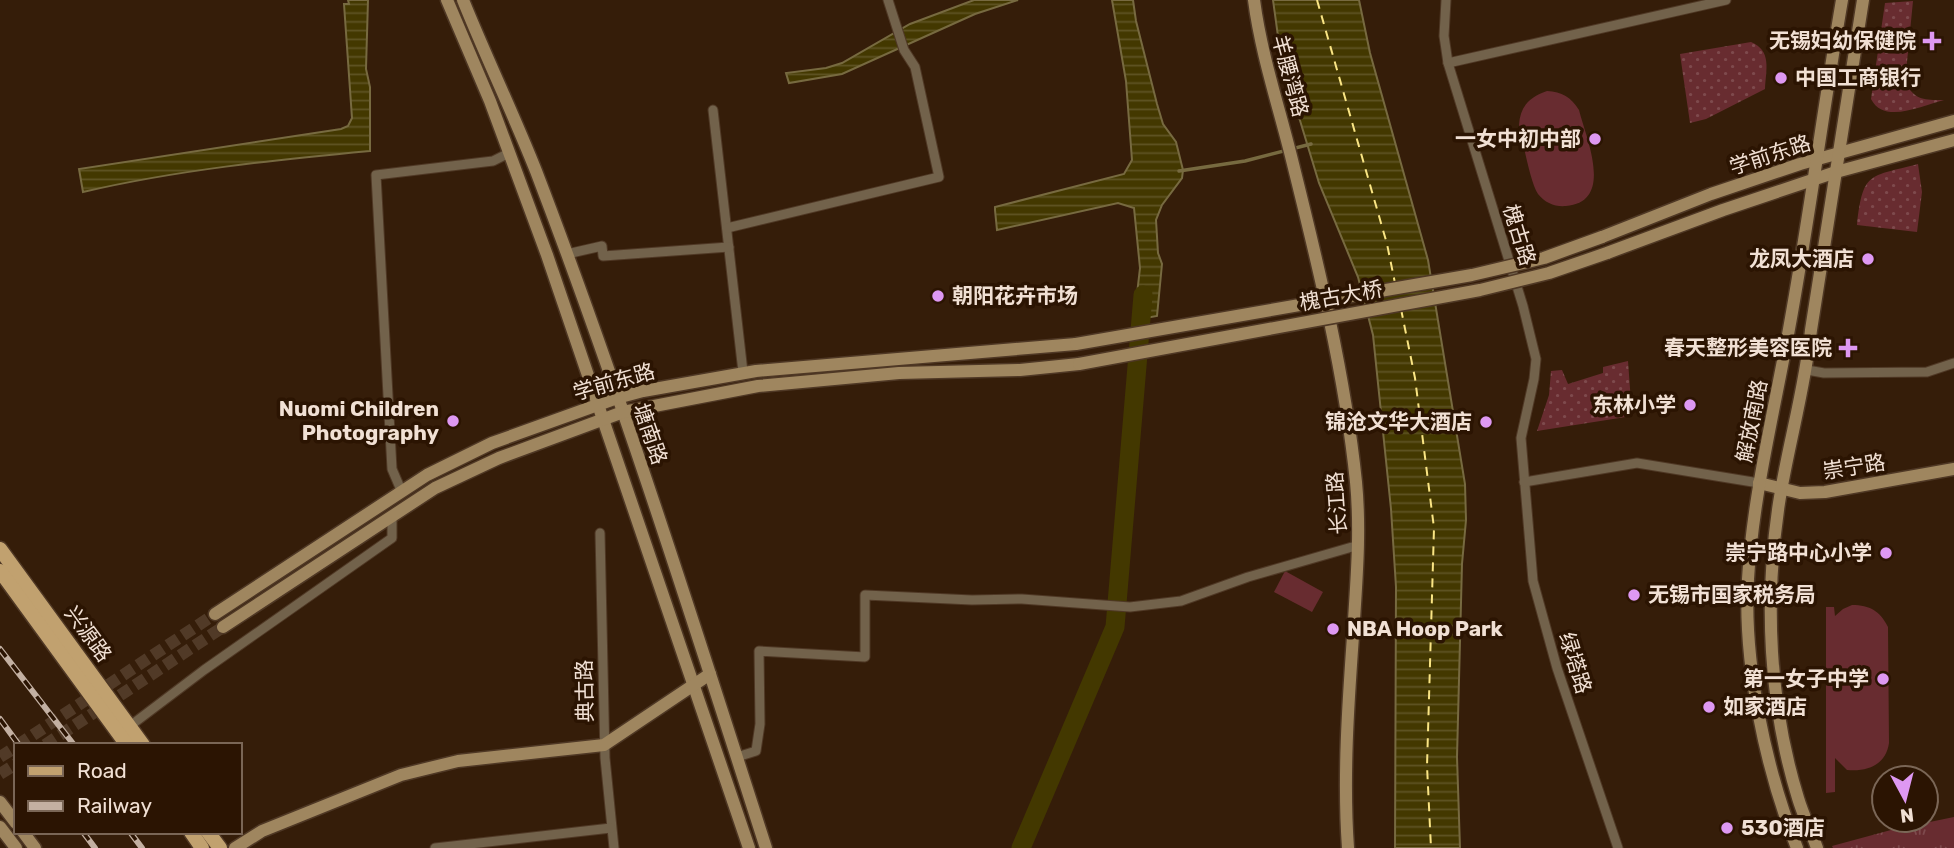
<svg xmlns="http://www.w3.org/2000/svg" width="1954" height="848" font-family="Rubik,'Noto Sans SC',sans-serif">
<style>
.grass{fill:url(#grass-tufts)}
.garden{fill:url(#garden-dots)}
.pitch{fill:#682c30}
.water{fill:url(#water-rules);stroke:#776a40;stroke-width:2}
.lines{fill:none;stroke-linecap:round;stroke-linejoin:round}
.stream{stroke:#776a40;stroke-width:3.5}
.river{stroke:#433800;stroke-width:19}
.ferry{stroke:#fae584;stroke-width:2;stroke-dasharray:9 7;stroke-linecap:butt}
.secondary-tunnel{stroke:#513a27;stroke-width:12;stroke-dasharray:12 6;stroke-linecap:butt}
.street-casing{stroke:#4f3825;stroke-width:11}
.secondary-casing{stroke:#4f3825;stroke-width:15}
.primary-casing{stroke:#4f3825;stroke-width:17}
.street{stroke:#72624b;stroke-width:9}
.secondary{stroke:#9f865f;stroke-width:12}
.primary{stroke:#c1a16f;stroke-width:14}
.rail-casing{stroke:#c3b0a2;stroke-width:6}
.rail{stroke:#2b1402;stroke-width:3.5;stroke-dasharray:10;stroke-linecap:butt}
.secondary-bridge-casing{stroke:#4f3825;stroke-width:15;stroke-linecap:butt}
.secondary-bridge{stroke:#9f865f;stroke-width:12}
.poi-dot{fill:#de98f2;stroke:#2b1402;stroke-width:2.5}
.labels{text-anchor:middle;stroke-width:7;stroke-linejoin:round;paint-order:stroke}
.poi-label{font-size:21px;font-weight:bold;fill:#f1e0d4;stroke:#2b1402;text-anchor:end}
.street-label{font-size:21px;fill:#f1e0d4;stroke:#2b1402}
</style>
<defs>
<pattern id="grass-tufts" width="24" height="20" patternUnits="userSpaceOnUse" patternTransform="scale(1.75)"><rect width="24" height="20" fill="#682c30"/><path d="M3 7l-1-3M5 7V3M7 7l1-3M15 17l-1-3M17 17v-4M19 17l1-3" fill="none" stroke="#7e4a4d"/></pattern>
<pattern id="garden-dots" width="8" height="8" patternUnits="userSpaceOnUse" patternTransform="scale(1.75)"><rect width="8" height="8" fill="#682c30"/><path d="M2 2h.1M6 6h.1" fill="none" stroke="#7e4a4d" stroke-width="1.8" stroke-linecap="round"/></pattern>
<pattern id="water-rules" width="6" height="5" patternUnits="userSpaceOnUse" patternTransform="scale(1.75)"><rect width="6" height="5" fill="#433800"/><path d="M0 2.5h6" fill="none" stroke="#5f5424"/></pattern>
</defs>
<rect width="100%" height="100%" fill="#351d09"/>
<polygon class="grass" points="1954,817 1954,848 1833,848 1832,846 1891,830"/>
<g class="garden">
<path d="M1913 1 1905 82C1915 101 1925 100 1944 100 1923 105 1884 125 1871 99L1885 3Z"/>
<path d="M1751 42C1772 51 1766 69 1765 89L1706 119 1690 123 1680 54Z"/>
<path d="M1918 164 1922 192 1917 232 1857 225C1863 171 1869 177 1918 164Z"/>
<polygon points="1628,361 1632,416 1537,431 1549,395 1551,371 1562,370 1568,384 1603,373 1603,367"/>
</g>
<g class="pitch">
<path d="M1547 91C1562 92 1571 97 1579 110 1586 138 1615 202 1566 206 1555 207 1545 203 1538 194 1530 182 1523 141 1519 125 1520 107 1529 97 1547 91Z"/>
<polygon points="1285,571 1323,592 1312,612 1274,592"/>
<path d="M1852 605C1870 605 1880 611 1888 627L1889 743C1886 765 1867 772 1847 770L1835 758V792L1826 793V607H1834L1835 616 1843 609Z"/>
</g>
<g class="water">
<path d="M348 0H368L366 69 370 87V151C274 160 177 170 83 192L79 169 341 129 348 126 352 118 344 4H349Z"/>
<polygon points="974,0 1018,0 975,14 842,74 789,83 786,73 826,68 842,63 910,24"/>
<polygon points="1112,0 1133,0 1136,21 1157,104 1163,124 1176,142 1183,170 1182,178 1162,205 1156,220 1158,253 1162,264 1157,316 1134,320 1140,268 1134,208 1118,203 997,230 995,210 995,207 1124,174 1132,160 1126,81"/>
<polygon points="1273,0 1359,0 1370,53 1428,260 1465,484 1466,520 1462,564 1457,757 1460,848 1395,848 1396,587 1391,509 1373,335 1358,277 1319,183 1281,58"/>
</g>
<g class="lines">
<polyline class="stream" points="1179,171 1245,161 1311,144"/>
<polyline class="river" points="1021,848 1115,627 1143,295"/>
<g class="ferry">
<polyline points="1317,0 1387,244 1395,283"/>
<polyline points="1401,309 1415,378 1434,528 1427,766 1431,848"/>
</g>
<g class="secondary-tunnel">
<polyline points="18,745 215,614"/>
<polyline points="45,745 223,627"/>
<polyline points="0,757 16,747"/>
<polyline points="0,774 16,764"/>
</g>
<g class="street-casing">
<g id="street">
<polyline points="1446,0 1444,36 1448,63 1523,306 1536,359 1534,379 1521,438 1533,581 1557,668 1618,848"/>
<polyline points="1448,63 1726,0"/>
<polyline points="713,110 743,372"/>
<polyline points="727,228 939,177 915,67 904,50 888,0"/>
<polyline points="567,254 602,246 603,256 729,247"/>
<polyline points="1807,370 1824,373 1927,372 1954,363"/>
<polyline points="1524,482 1637,463 1759,483"/>
<polyline points="401,490 392,469 376,175 493,161 509,153"/>
<polyline points="600,533 605,758 614,848"/>
<polyline points="126,729 204,670 392,538 392,516"/>
<polyline points="737,757 756,751 760,724 759,651 865,657 865,595 972,600 1022,599 1130,607 1181,601 1248,577 1359,545"/>
<polyline points="435,848 611,828"/>
</g>
</g>
<g class="secondary-casing">
<g id="secondary">
<polyline points="447,0 490,101 547,255 749,848"/>
<path d="M463 0C486 57 513 113 536 171 621 393 693 621 766 848"/>
<path d="M1254 0C1261 54 1279 107 1292 160 1318 264 1345 375 1356 482 1361 534 1356 585 1353 636 1348 706 1343 778 1348 848"/>
<polyline points="1602,237 1711,194 1800,164 1954,121"/>
<polyline points="1607,253 1723,210 1836,172 1954,140"/>
<polyline points="1759,483 1800,493 1825,492 1954,469"/>
<polyline points="215,614 427,475 492,443 617,398 643,391 756,371 1076,344"/>
<polyline points="223,627 435,488 499,458 623,412 758,386 899,373 1020,370 1079,364"/>
<polyline points="0,802 16,823"/>
<polyline points="0,827 16,848"/>
<polyline points="23,832 35,848"/>
<polyline points="235,848 262,831 401,775 458,761 604,745 710,674"/>
<path d="M1797 848C1766 770 1743 664 1748 579 1753 495 1774 412 1789 329 1809 220 1823 110 1842 0"/>
<path d="M1817 848C1811 831 1803 815 1798 798 1769 704 1764 601 1779 503 1788 445 1805 389 1811 330L1863 0"/>
</g>
</g>
<g class="primary-casing">
<g id="primary">
<polyline points="0,549 143,745"/>
<polyline points="0,571 127,745"/>
<polyline points="191,832 202,848"/>
<polyline points="208,832 220,848"/>
</g>
</g>
<use href="#street" class="street"/>
<use href="#secondary" class="secondary"/>
<use href="#primary" class="primary"/>
<g class="rail-casing">
<g id="rail">
<polyline points="0,649 74,745"/>
<polyline points="0,719 19,745"/>
<polyline points="83,832 95,848"/>
<polyline points="130,832 142,848"/>
</g>
</g>
<use href="#rail" class="rail"/>
<g class="secondary-bridge-casing">
<g id="secondary-bridge">
<polyline points="1076,344 1472,275 1544,258 1602,237"/>
<polyline points="1079,364 1480,290 1549,273 1607,253"/>
</g>
</g>
<use href="#secondary-bridge" class="secondary-bridge"/>
</g>
<g class="poi-dot">
<path d="M1928.5 30.5h7v7h7v7h-7v7h-7v-7h-7v-7h7z"/>
<circle cx="1781" cy="78" r="7"/>
<circle cx="1595" cy="139" r="7"/>
<circle cx="1868" cy="259" r="7"/>
<circle cx="938" cy="296" r="7"/>
<path d="M1844.5 337.5h7v7h7v7h-7v7h-7v-7h-7v-7h7z"/>
<circle cx="1690" cy="405" r="7"/>
<circle cx="453" cy="421" r="7"/>
<circle cx="1486" cy="422" r="7"/>
<circle cx="1886" cy="553" r="7"/>
<circle cx="1634" cy="595" r="7"/>
<circle cx="1333" cy="629" r="7"/>
<circle cx="1883" cy="679" r="7"/>
<circle cx="1709" cy="707" r="7"/>
<circle cx="1727" cy="828" r="7"/>
</g>
<g class="labels">
<g class="poi-label">
<text x="1916" y="48">无锡妇幼保健院</text>
<text x="1795" y="85" text-anchor="start">中国工商银行</text>
<text x="1581" y="146">一女中初中部</text>
<text x="1854" y="266">龙凤大酒店</text>
<text x="952" y="303" text-anchor="start">朝阳花卉市场</text>
<text x="1832" y="355">春天整形美容医院</text>
<text x="1676" y="412">东林小学</text>
<text x="439" y="416">Nuomi Children<tspan x="439" dy="24">Photography</tspan></text>
<text x="1472" y="429">锦沧文华大酒店</text>
<text x="1872" y="560">崇宁路中心小学</text>
<text x="1648" y="602" text-anchor="start">无锡市国家税务局</text>
<text x="1347" y="636" text-anchor="start">NBA Hoop Park</text>
<text x="1869" y="686">第一女子中学</text>
<text x="1723" y="714" text-anchor="start">如家酒店</text>
<text x="1741" y="835" text-anchor="start">530酒店</text>
</g>
<g class="street-label">
<text transform="translate(1290 76) rotate(75)" y="7">羊腰湾路</text>
<text transform="translate(1770 155) rotate(-18)" y="7">学前东路</text>
<text transform="translate(1519 235) rotate(73)" y="7">槐古路</text>
<text transform="translate(1341 296) rotate(-10)" y="7">槐古大桥</text>
<text transform="translate(614 382) rotate(-16)" y="7">学前东路</text>
<text transform="translate(1752 421) rotate(-79)" y="7">解放南路</text>
<text transform="translate(650 434) rotate(71)" y="7">塘南路</text>
<text transform="translate(1854 467) rotate(-9)" y="7">崇宁路</text>
<text transform="translate(1337 503) rotate(-94)" y="7">长江路</text>
<text transform="translate(88 634) rotate(54)" y="7">兴源路</text>
<text transform="translate(1575 663) rotate(73)" y="7">绿塔路</text>
<text transform="translate(585 691) rotate(-91)" y="7">典古路</text>
</g>
</g>
<rect x="14" y="743" width="228" height="91" fill="#2b1402" stroke="#7a6656" stroke-width="2"/>
<rect x="28" y="766" width="35" height="10" fill="#c1a16f" stroke="#7a6656" stroke-width="2"/>
<text x="77" y="778" font-size="21" fill="#f1e0d4">Road</text>
<rect x="28" y="801" width="35" height="10" fill="#c3b0a2" stroke="#7a6656" stroke-width="2"/>
<text x="77" y="813" font-size="21" fill="#f1e0d4">Railway</text>
<g transform="translate(1905 799) rotate(173)"><circle r="33" fill="#2b1402" stroke="#7a6656" stroke-width="2"/>
<path d="M0-5L12 26L0 18L-12 26Z" fill="#de98f2"/>
<text y="-10" font-size="19" font-weight="bold" text-anchor="middle" fill="#f1e0d4">N</text>
</g>
</svg>
